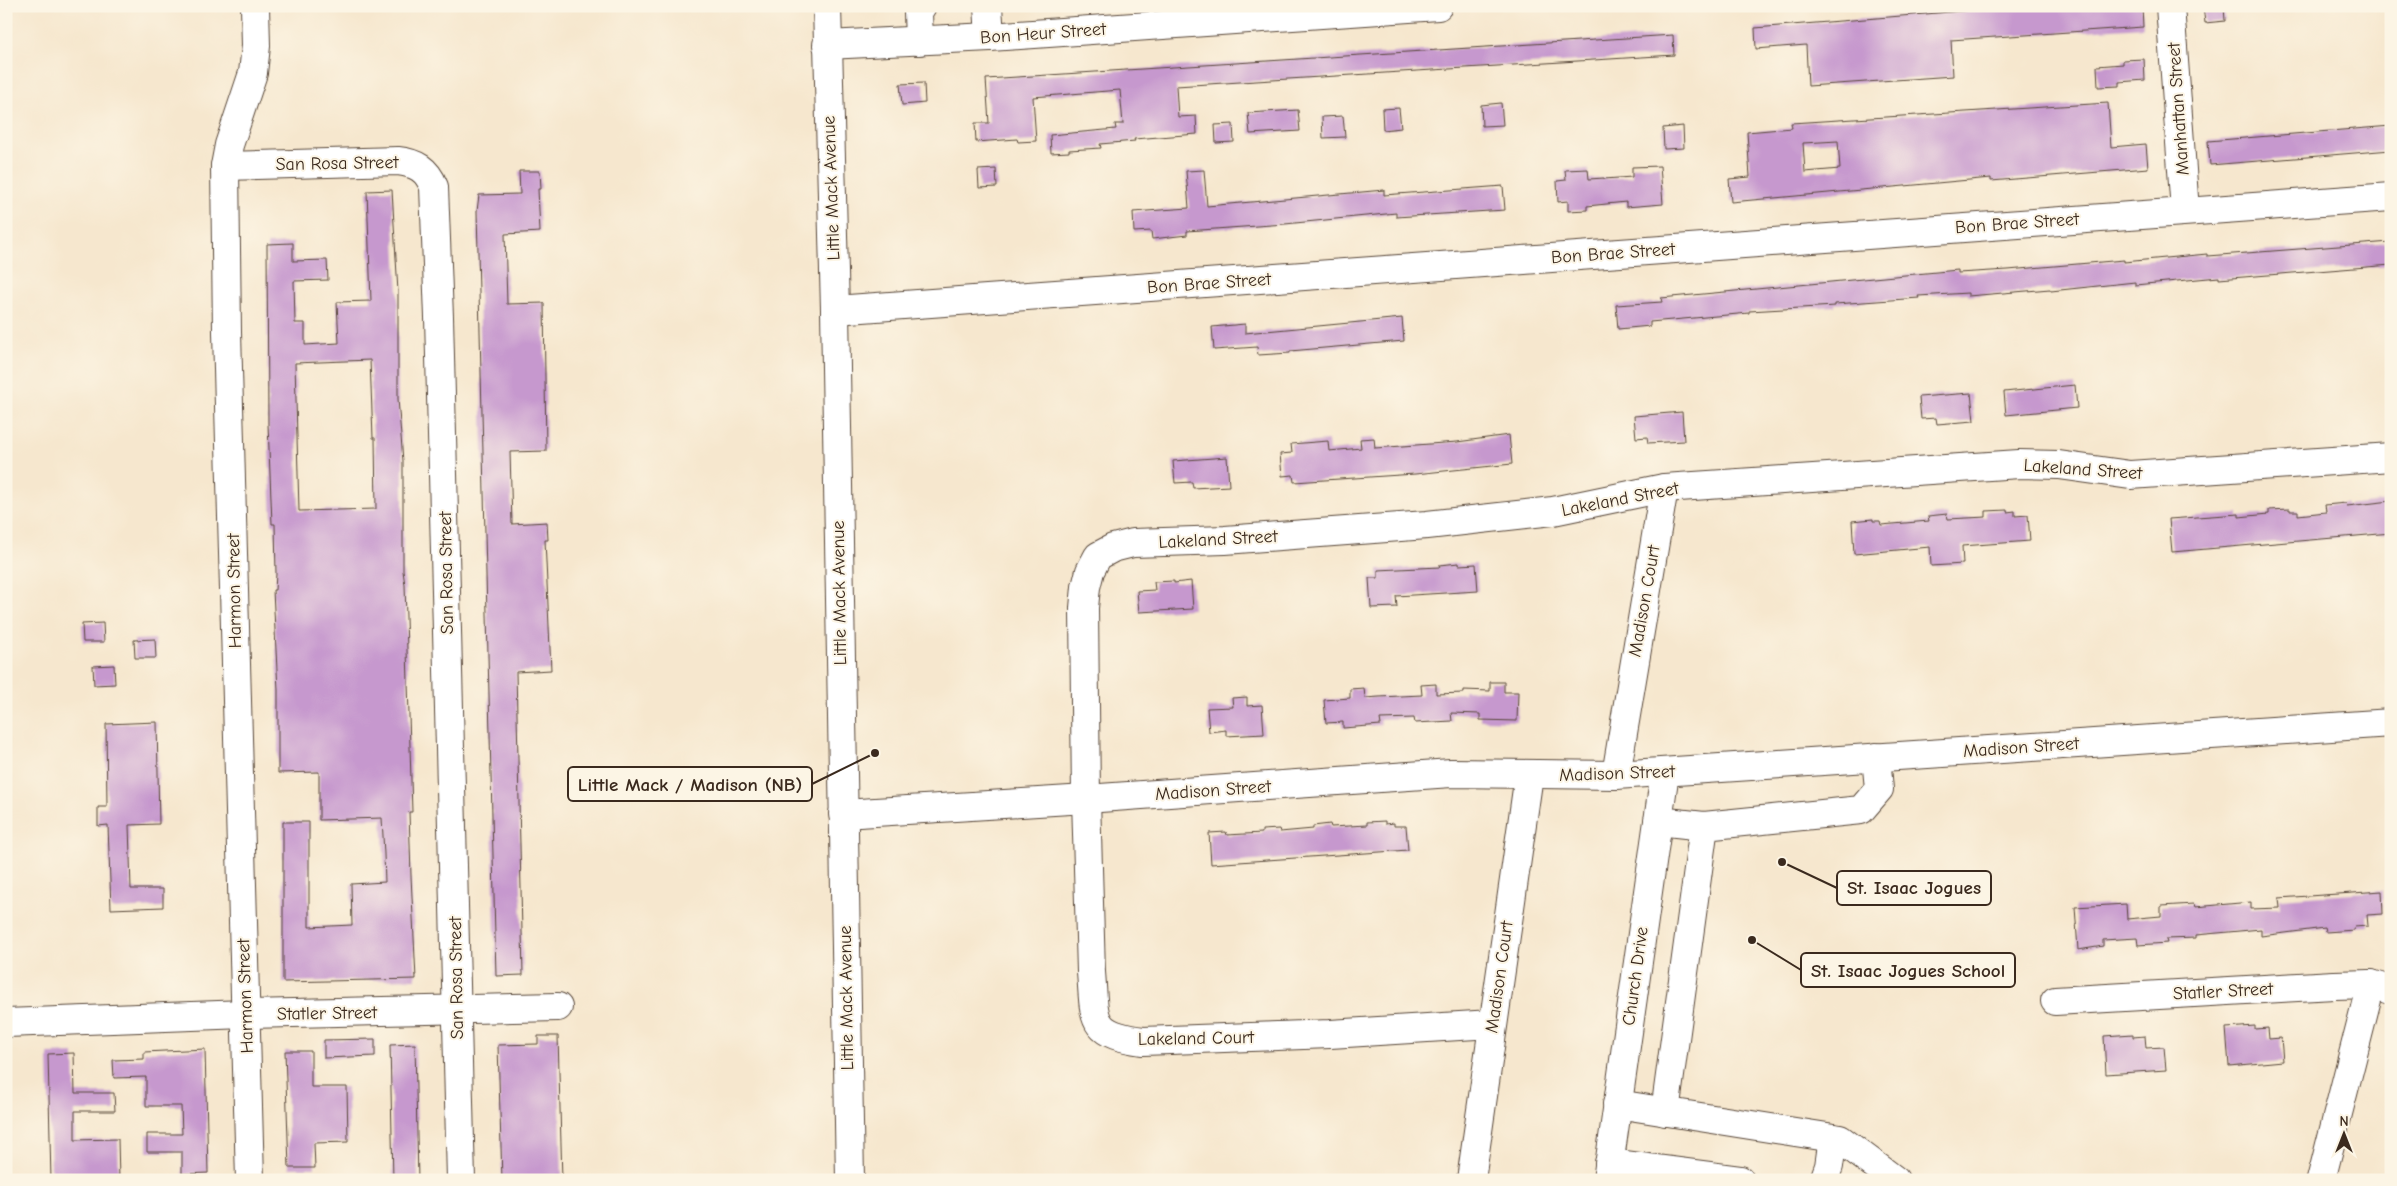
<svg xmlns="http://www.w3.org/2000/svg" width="2397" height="1186" font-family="'Comic Neue',sans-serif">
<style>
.building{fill:#c698ce;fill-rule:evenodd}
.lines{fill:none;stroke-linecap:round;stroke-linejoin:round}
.minor-casing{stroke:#574638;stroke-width:30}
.major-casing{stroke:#574638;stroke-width:30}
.minor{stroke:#fff;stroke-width:28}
.major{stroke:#fff;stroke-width:28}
.labels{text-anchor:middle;stroke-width:4;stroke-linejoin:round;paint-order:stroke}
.street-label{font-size:18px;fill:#3b2a1e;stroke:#fcf5e5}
.leader{fill:none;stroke:#3b2a1e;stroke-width:2}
.callout-dot{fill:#3b2a1e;stroke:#fcf5e5;stroke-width:2}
.callout{fill:#fcf5e5;stroke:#3b2a1e;stroke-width:2}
.callout-label{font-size:19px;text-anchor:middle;font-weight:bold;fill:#3b2a1e}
</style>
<rect width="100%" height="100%" fill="#fcf5e5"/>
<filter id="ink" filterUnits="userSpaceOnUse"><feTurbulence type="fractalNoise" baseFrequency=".02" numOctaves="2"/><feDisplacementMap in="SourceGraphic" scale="10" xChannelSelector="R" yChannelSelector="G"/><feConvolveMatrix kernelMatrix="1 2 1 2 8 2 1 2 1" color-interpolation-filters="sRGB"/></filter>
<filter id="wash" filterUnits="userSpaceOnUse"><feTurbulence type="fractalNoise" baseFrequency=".0096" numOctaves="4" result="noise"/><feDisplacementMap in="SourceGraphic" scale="20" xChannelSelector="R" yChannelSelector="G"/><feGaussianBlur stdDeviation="1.12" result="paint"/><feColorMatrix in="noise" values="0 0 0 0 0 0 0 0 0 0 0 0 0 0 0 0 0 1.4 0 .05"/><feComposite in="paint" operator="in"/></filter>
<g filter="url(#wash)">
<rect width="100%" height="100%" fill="#f6e7ce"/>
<g id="blocks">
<g class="building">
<polygon points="2023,6 2142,6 2143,27 1951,40 1953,76 1808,86 1806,45 1756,49 1755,28"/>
<polygon points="2203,6 2224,6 2225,21 2205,23"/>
<polygon points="1673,35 1674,55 1176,86 1178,117 1196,116 1197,134 1134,139 1135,141 1100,144 1101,148 1069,150 1069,152 1051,153 1050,135 1116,129 1115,124 1123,124 1120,90 1033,97 1036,141 1018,142 1017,139 976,142 975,123 989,123 986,79"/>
<polygon points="2144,59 2145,80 2119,82 2119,86 2098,87 2097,66 2123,64 2123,60"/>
<polygon points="924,83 925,103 902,105 900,84"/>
<polygon points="1501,103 1503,125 1482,126 1481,105"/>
<path d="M2108 103 2111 147 2146 144 2148 168 1991 181V178L1731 202 1729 179 1750 177 1747 132 1792 128 1791 123ZM1838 141 1840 169 1805 172 1803 143Z"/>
<polygon points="1399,108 1401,128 1383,130 1382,109"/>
<polygon points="1298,110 1300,131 1250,134 1248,113"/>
<polygon points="1343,116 1345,137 1323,138 1322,117"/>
<polygon points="1233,124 1234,142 1216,143 1215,125"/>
<polygon points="1683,126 1684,148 1664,149 1663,128"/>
<polygon points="2391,126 2391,150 2210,165 2208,141"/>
<polygon points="1660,166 1663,204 1626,207 1626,202 1587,206 1587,210 1568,211 1568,201 1558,202 1557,181 1566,180 1565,170 1588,169 1589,179 1604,178 1604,179 1632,177 1632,167"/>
<polygon points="996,169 997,187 979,188 978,170"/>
<polygon points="1204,170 1207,206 1384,190 1384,195 1503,186 1505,210 1396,217 1396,213 1285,224 1187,231 1187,235 1152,239 1151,231 1134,232 1133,212 1189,208 1186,171"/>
<polygon points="519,171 540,171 541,189 538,189 540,232 505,234 507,304 544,303 546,451 510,452 512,524 547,522 548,540 545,540 551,670 516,672 523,975 496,976 477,211 479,195 520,194"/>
<path d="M392 190 398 292V399L403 461V571L405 585 412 812H409L411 876 416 979 283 982V822H309V927L352 925 351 884 385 882 384 854 382 818 319 820V772L278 773V690L273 590H275L276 574 275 524H272L268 424 267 244 293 243V261L327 260 328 280 294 281 295 323H305V345L339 343 337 302 371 301 367 191ZM370 360 373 438H375L376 509 299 511 295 363Z"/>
<polygon points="2391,242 2391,265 2219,279 2219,277 2135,285 2135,282 2051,291 2050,289 1968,296 1968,293 1918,296 1919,298 1835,304 1835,306 1749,311 1749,313 1650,322 1650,326 1618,329 1616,305 1662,302 1661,298 1958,270 1958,273 2008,270 2124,260 2124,262 2207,254 2207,256"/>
<polygon points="1402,318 1404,341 1290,351 1290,353 1258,355 1257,347 1214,350 1212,327 1245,324 1245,333"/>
<polygon points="2075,385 2077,408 2006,415 2004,392"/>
<polygon points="1971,393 1974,421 1937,424 1936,418 1921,419 1919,397"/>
<polygon points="1682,412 1684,441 1648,443 1647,437 1636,438 1634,416"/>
<polygon points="1509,435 1512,464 1415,474 1294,482 1293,475 1282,476 1280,454 1292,453 1291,444 1328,441 1329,451 1361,448 1360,439 1374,438 1375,448 1457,442"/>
<polygon points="1227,457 1229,486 1193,488 1192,482 1175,483 1173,461"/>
<polygon points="2391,501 2391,533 2172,552 2169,519 2239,514 2239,517 2269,514 2269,510 2290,509 2290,511 2298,511 2298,515 2326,512 2325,505 2346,503 2347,506"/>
<polygon points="2007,510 2007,512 2015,511 2015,516 2028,515 2030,541 1962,546 1963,564 1931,566 1930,547 1854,554 1852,521 1873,519 1873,521 1880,521 1881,525 1929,521 1928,516 1947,514 1948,519 1986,517 1986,511"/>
<polygon points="1459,563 1459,565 1476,564 1478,591 1396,596 1397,607 1371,608 1369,578 1378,578 1378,570 1440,567 1439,565"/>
<polygon points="1174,581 1174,583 1191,581 1193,609 1139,612 1137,591 1155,590 1154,582"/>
<polygon points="103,623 104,642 83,642 82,624"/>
<polygon points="155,639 156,658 135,658 134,640"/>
<polygon points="114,665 115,684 94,685 93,666"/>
<polygon points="1490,682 1504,682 1504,692 1518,692 1517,721 1480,720 1480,714 1451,713 1452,721 1415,723 1414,718 1380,719 1381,725 1343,728 1343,722 1326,723 1324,700 1350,698 1350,689 1364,688 1365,698 1379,697 1422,695 1421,685 1436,684 1436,694 1464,693 1464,690 1490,691"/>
<polygon points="1247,697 1247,706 1262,705 1264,734 1226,736 1226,730 1209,732 1207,708 1233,707 1232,698"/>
<polygon points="157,722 159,824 129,825 131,889 163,889 163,907 111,909 108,825 98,826 98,807 107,807 106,724"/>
<polygon points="1385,821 1385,824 1394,823 1394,826 1406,826 1408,850 1211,864 1209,833 1226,832 1227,835 1262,833 1262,830 1279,829 1280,832 1313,829 1313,826 1330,824 1331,827 1367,825 1367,822"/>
<polygon points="2382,891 2383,914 2367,915 2368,926 2354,927 2354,930 2326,932 2325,928 2261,936 2261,929 2196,935 2196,938 2166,939 2167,943 2138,945 2137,938 2103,940 2103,946 2078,950 2075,907 2126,904 2127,919 2161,916 2161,906 2194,904 2195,907 2251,902 2251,909 2280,908 2279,898"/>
<polygon points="2255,1026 2255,1029 2268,1028 2269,1039 2281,1038 2283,1061 2229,1066 2226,1028"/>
<polygon points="2133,1034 2133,1037 2145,1036 2146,1048 2164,1047 2166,1070 2106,1074 2104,1036"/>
<polygon points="538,1036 558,1036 562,1180 502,1180 498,1045 538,1044"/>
<polygon points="375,1039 375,1056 324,1058 324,1040"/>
<polygon points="415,1044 418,1180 393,1180 390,1045"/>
<polygon points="205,1049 208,1173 182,1174 182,1152 147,1152 147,1134 182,1134 181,1106 146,1106 146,1077 114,1078 113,1060 144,1059 144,1052"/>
<polygon points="285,1051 311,1051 311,1087 347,1087 348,1142 314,1143 315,1168 289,1168"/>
<polygon points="74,1053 75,1093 114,1093 115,1111 75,1111 75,1140 118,1139 119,1180 51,1180 48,1054"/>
</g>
</g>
</g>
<g filter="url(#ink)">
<use href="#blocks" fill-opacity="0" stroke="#574638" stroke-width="1"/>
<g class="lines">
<g class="minor-casing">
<g id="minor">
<polyline points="988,6 990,37"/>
<polyline points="2170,6 2185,211"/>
<polyline points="919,41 918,12 922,6"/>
<polyline points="827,45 990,37 1438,6"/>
<path d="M225 166 398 161C416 163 427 169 434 187L439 317 461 1180"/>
<polyline points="835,310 2391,197"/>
<polyline points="1616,775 1664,488"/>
<polyline points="843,814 1086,799 1451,773 1616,775 2391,723"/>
<polyline points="1658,821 1704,826"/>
<polyline points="2055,1001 2334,985 2371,984 2391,990"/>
<polyline points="6,1023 245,1014 558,1007"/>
<path d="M1492 1024 1330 1034 1143 1041C1089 1034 1095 1020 1091 972L1086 799 1084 608 1086 587 1090 571 1098 556 1113 548 1133 543 1225 540 1427 525 1553 511 1664 488 2019 464 2059 465 2130 475 2391 457"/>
<polyline points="1617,1104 1840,1139 1895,1180"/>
<polyline points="1665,1112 1704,826 1861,810 1879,789 1876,757"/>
<polyline points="1609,1163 1740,1180"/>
<polyline points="250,1180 227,332 225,166 229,145 253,73 256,46 255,6"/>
<polyline points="1471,1180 1529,775"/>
<polyline points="1607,1180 1665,772"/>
<polyline points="1824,1180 1829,1166 1833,1138"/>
<polyline points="2321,1180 2371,984"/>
</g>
</g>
<g class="major-casing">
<polyline id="major" points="827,6 835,310 850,1180"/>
</g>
<use href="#minor" class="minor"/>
<use href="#major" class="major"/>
</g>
</g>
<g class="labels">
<g class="street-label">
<text transform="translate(1043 33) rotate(-4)" y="6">Bon Heur Street</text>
<text transform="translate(2178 109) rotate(-94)" y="6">Manhattan Street</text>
<text transform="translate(337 163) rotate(-1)" y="6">San Rosa Street</text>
<text transform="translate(831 188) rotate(-92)" y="6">Little Mack Avenue</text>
<text transform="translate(2017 223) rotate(-4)" y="6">Bon Brae Street</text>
<text transform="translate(1613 253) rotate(-4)" y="6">Bon Brae Street</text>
<text transform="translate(1209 283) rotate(-4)" y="6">Bon Brae Street</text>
<text transform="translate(2083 469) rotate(4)" y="6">Lakeland Street</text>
<text transform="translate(1620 499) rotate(-11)" y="6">Lakeland Street</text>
<text transform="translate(1218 539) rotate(-3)" y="6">Lakeland Street</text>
<text transform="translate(446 573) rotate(-91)" y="6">San Rosa Street</text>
<text transform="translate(234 591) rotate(-91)" y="6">Harmon Street</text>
<text transform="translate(839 593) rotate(-91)" y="6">Little Mack Avenue</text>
<text transform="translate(1644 601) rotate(-80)" y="6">Madison Court</text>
<text transform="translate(2021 747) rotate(-4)" y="6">Madison Street</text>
<text transform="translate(1617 773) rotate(-2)" y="6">Madison Street</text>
<text transform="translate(1213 790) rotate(-4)" y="6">Madison Street</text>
<text transform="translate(1635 976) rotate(-82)" y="6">Church Drive</text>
<text transform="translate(1499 977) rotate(-82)" y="6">Madison Court</text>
<text transform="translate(456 978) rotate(-91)" y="6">San Rosa Street</text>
<text transform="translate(2223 991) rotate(-3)" y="6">Statler Street</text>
<text transform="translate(245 996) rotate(-92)" y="6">Harmon Street</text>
<text transform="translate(846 998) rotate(-91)" y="6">Little Mack Avenue</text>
<text transform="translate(327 1013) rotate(-1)" y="6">Statler Street</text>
<text transform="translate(1196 1038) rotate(-1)" y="6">Lakeland Court</text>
</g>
</g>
<path class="leader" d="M875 753L812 784M1782 862L1837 888M1752 940L1801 970"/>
<g class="callout-dot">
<circle cx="875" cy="753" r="5"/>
<circle cx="1782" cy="862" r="5"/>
<circle cx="1752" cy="940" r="5"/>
</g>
<g class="callout">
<rect x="568" y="767" width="244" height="34" rx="5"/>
<rect x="1837" y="871" width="154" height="34" rx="5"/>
<rect x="1801" y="953" width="214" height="34" rx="5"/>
</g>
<g class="callout-label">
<text x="690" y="791">Little Mack / Madison (NB)</text>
<text x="1914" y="894">St. Isaac Jogues</text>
<text x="1908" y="977">St. Isaac Jogues School</text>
</g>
<rect width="2397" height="1186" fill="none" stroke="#fcf5e5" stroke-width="25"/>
<g transform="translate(2344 1134)" stroke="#fcf5e5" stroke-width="4" paint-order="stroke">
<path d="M0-4L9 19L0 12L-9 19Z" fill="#3b2a1e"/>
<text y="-8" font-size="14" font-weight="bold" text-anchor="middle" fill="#3b2a1e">N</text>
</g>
</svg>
